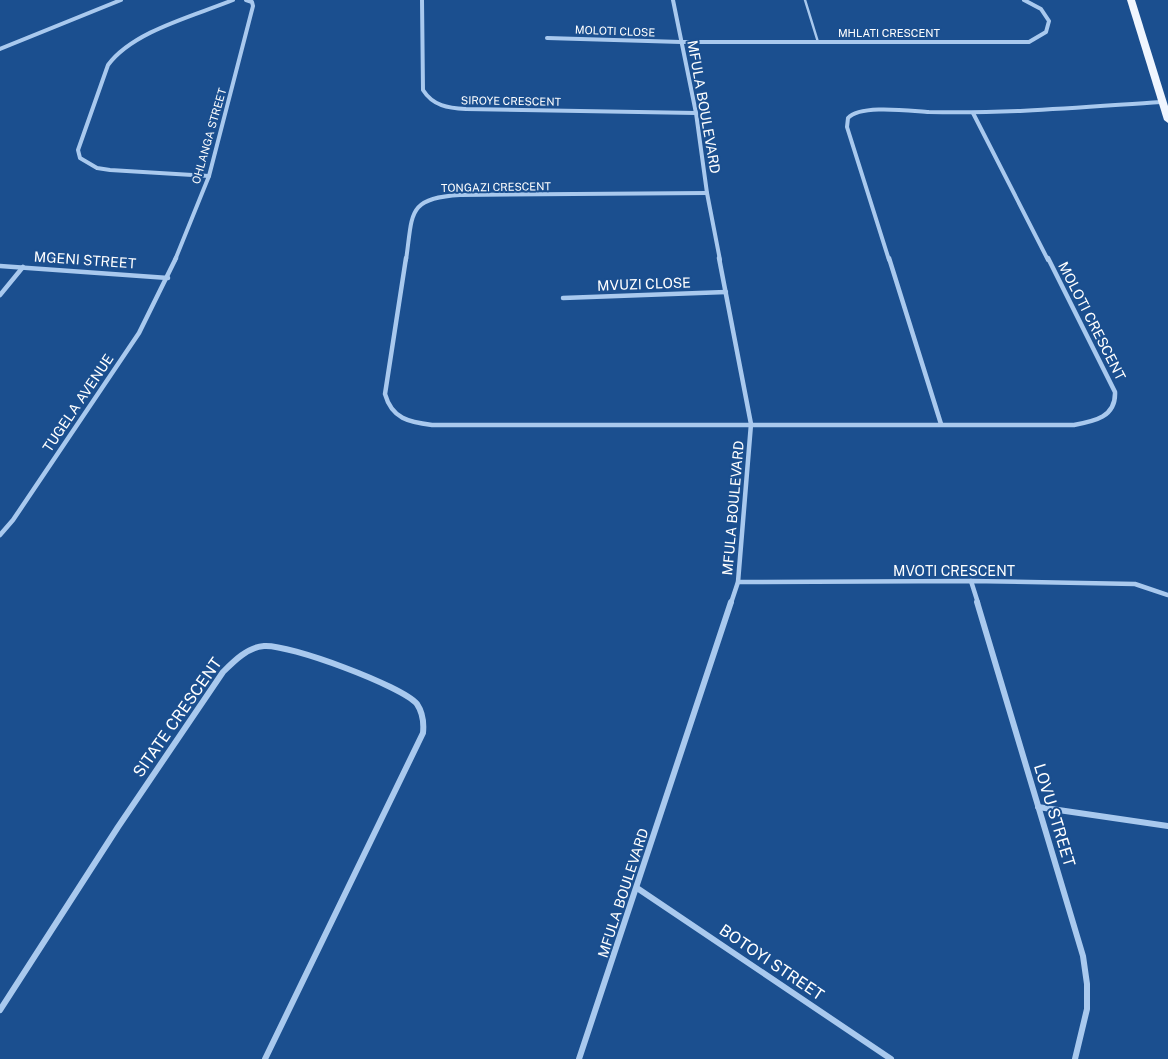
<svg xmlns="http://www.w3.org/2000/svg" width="1168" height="1059" font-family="'Public Sans',sans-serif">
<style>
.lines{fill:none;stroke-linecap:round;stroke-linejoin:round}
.service{stroke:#a9c9ee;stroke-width:2.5}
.minor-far2{stroke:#a9c9ee;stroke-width:4}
.minor-far1{stroke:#a9c9ee;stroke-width:4.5}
.minor{stroke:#a9c9ee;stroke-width:6}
.primary{fill:#f0f6ff;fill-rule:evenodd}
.labels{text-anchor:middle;stroke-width:4;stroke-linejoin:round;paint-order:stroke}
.far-street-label{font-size:11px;fill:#fff;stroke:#1b4f8f}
.street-label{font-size:14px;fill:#fff;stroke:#1b4f8f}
.near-street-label{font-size:16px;fill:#fff;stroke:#1b4f8f}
</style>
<rect width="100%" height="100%" fill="#1b4f8f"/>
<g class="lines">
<polyline class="service" points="805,0 818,42"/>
<g class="minor-far2">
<path d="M422 0 423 90C433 106 448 108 466 109L696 113"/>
<polyline points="673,0 696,113 707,193 720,260"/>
<polyline points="547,38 681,42 1029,42 1046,32 1049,21 1041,9 1024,0"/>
<polyline points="0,49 121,0"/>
<polyline points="973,113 1048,260"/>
<path d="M209 176 110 170 97 168 80 158 78 150 108 65C133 31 194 16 233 0"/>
<polyline points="175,260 209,176 253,6 252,2 246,0"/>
<path d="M406 260C413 214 406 198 460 195L707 193"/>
<path d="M889 260 847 127 848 118C860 104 911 111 929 112 1007 114 1084 107 1161 102"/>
</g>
<g class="minor-far1">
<path d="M406 258 385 394C392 419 409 422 432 425H1074C1095 421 1116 417 1115 392L1048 258"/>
<polyline points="719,258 751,424 738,582 731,603"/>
<polyline points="889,258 941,424"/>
<polyline points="0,266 168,278"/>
<polyline points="0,295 23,267"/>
<polyline points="563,298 726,292"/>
<polyline points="0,535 13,520 139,333 176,258"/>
<polyline points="971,581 978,603"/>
<polyline points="738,582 971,581 1135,584 1168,595"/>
</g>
<g class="minor">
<polyline points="977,602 1083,956 1087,984 1087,1009 1075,1059"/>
<polyline points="1038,807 1168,826"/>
<polyline points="637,888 891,1059"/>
<path d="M0 1010 118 827 223 672C234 661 248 647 264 646 289 644 402 686 417 704 423 713 424 723 423 733L265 1059"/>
<polyline points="579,1059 731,602"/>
</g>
<polygon class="primary" points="1127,0 1135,0 1168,106 1168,123 1164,120"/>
</g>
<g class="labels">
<g class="far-street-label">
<text transform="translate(615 31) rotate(2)" y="4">MOLOTI CLOSE</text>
<text x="889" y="37">MHLATI CRESCENT</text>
<text transform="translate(511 101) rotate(1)" y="4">SIROYE CRESCENT</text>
<text transform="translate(209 136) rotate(-74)" y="4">OHLANGA STREET</text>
<text transform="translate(496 187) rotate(-1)" y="4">TONGAZI CRESCENT</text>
</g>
<g class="street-label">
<text transform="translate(704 107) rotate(80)" y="5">MFULA BOULEVARD</text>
<text transform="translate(85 260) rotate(4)" y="5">MGENI STREET</text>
<text transform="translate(644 284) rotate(-2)" y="5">MVUZI CLOSE</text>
<text transform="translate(1092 321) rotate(63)" y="5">MOLOTI CRESCENT</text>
<text transform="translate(78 403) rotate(-56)" y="5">TUGELA AVENUE</text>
<text transform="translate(733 508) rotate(-85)" y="5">MFULA BOULEVARD</text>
<text x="954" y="576">MVOTI CRESCENT</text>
<text transform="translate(623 893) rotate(-72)" y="5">MFULA BOULEVARD</text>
</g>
<g class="near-street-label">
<text transform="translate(177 717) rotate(-55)" y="6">SITATE CRESCENT</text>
<text transform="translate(1055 815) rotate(73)" y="6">LOVU STREET</text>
<text transform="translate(772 962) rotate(34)" y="6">BOTOYI STREET</text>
</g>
</g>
</svg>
